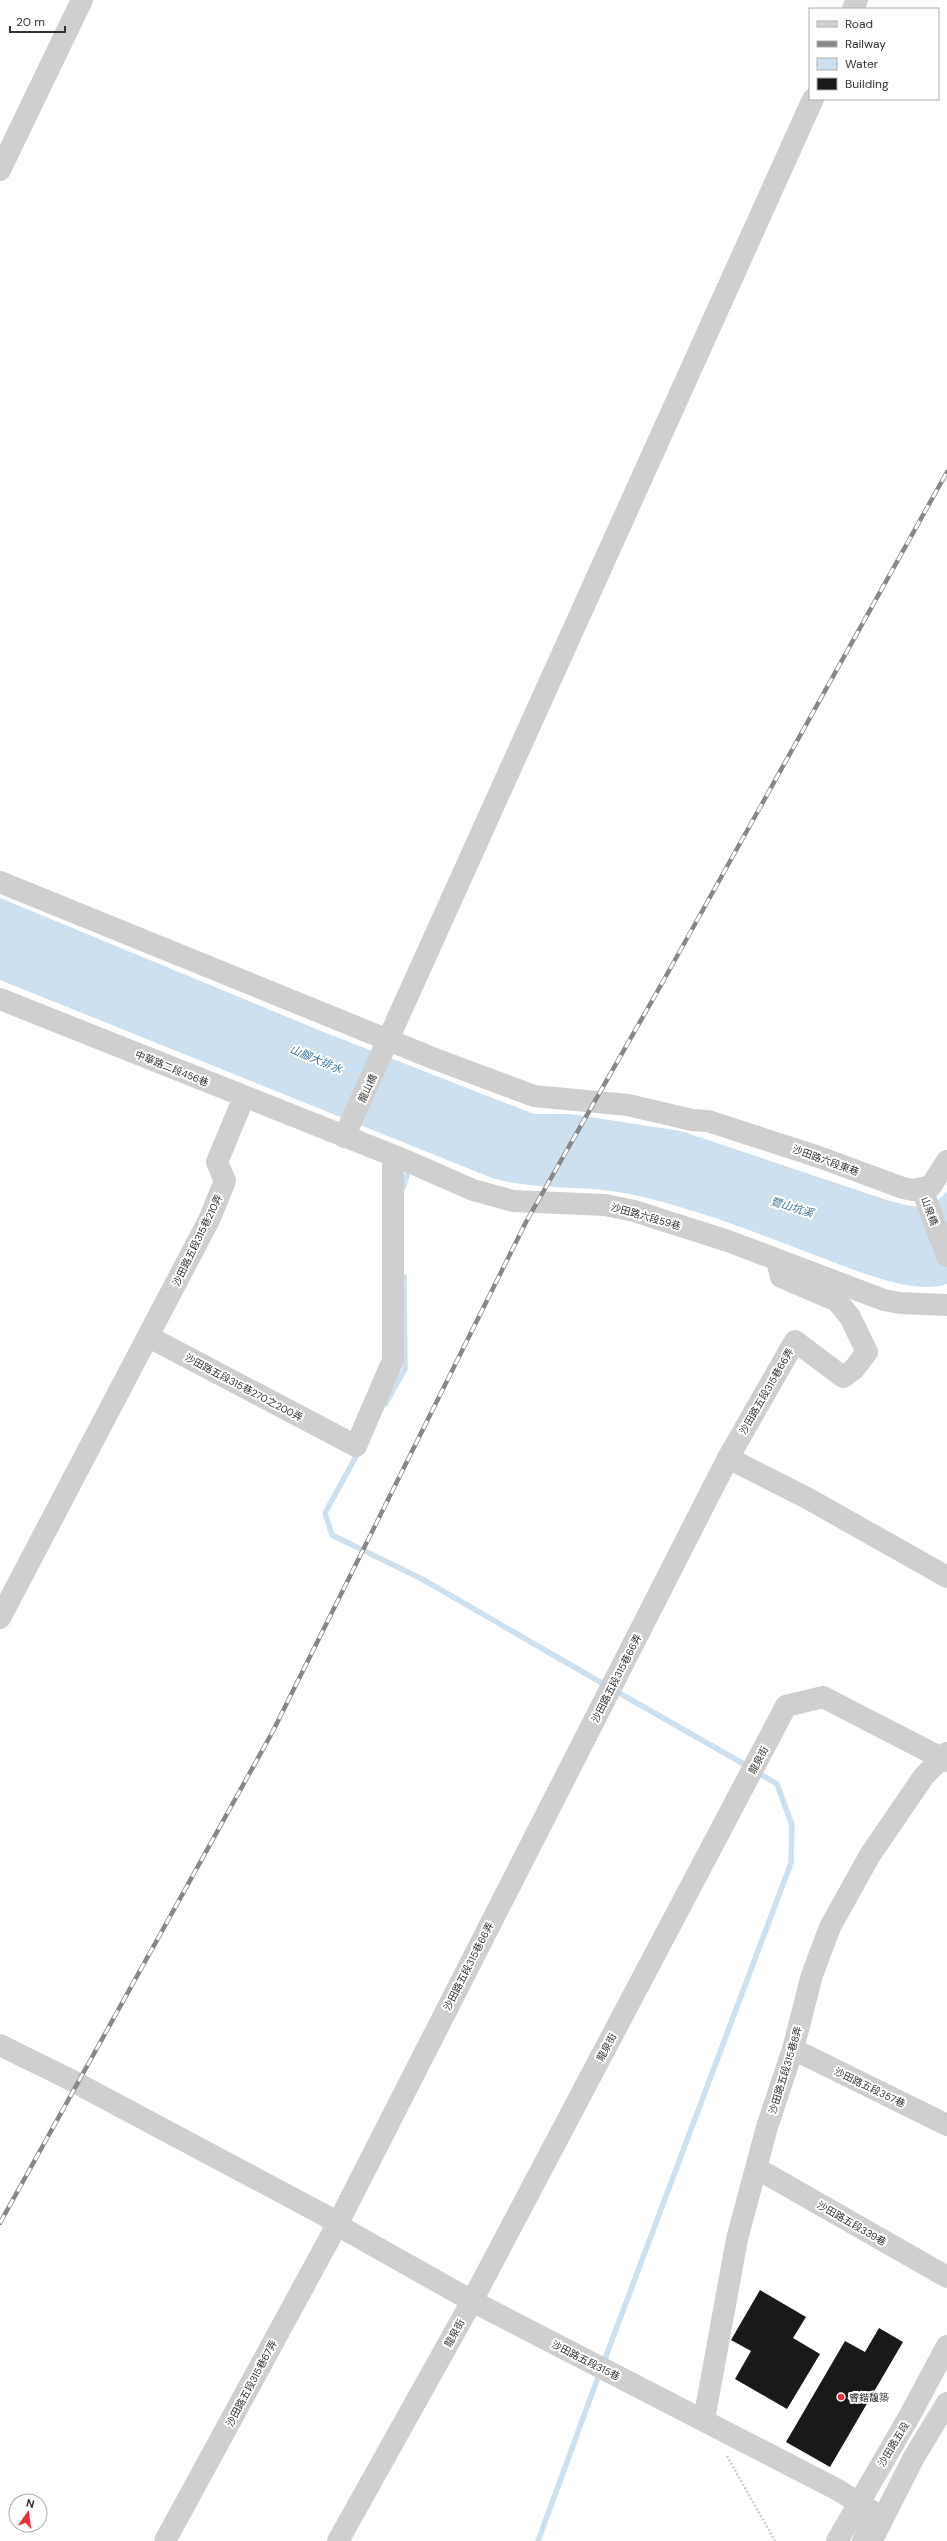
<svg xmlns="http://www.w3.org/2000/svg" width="947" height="2541" font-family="'DM Sans','Noto Sans TC',sans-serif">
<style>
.water{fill:#cce0ef}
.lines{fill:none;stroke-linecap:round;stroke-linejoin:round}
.stream{stroke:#cce0ef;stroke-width:5.5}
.building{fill:#191919}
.path{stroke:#cfcfcf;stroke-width:2.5;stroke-dasharray:2 2;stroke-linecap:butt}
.minor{stroke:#cfcfcf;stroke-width:22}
.rail-casing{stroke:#878787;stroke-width:4.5}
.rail{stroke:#fff;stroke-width:3;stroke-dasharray:9;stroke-linecap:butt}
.minor-bridge{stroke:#cfcfcf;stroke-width:22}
.poi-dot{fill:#f02d32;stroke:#fff;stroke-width:1.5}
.labels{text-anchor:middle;stroke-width:4;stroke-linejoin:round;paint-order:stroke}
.street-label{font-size:10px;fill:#323232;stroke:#fff}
.poi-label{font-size:10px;fill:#323232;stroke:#fff;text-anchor:start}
.water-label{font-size:11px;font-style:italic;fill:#39719b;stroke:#fff}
</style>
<rect width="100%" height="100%" fill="#fff"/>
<path class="water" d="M0 898 321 1031 534 1114H570L681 1131 890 1201C914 1207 929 1213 947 1191V1284C916 1295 862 1273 833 1262 767 1237 699 1209 630 1194 584 1184 536 1191 492 1178L0 980Z"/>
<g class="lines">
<g class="stream">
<polyline points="403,1188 410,1166"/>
<polyline points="386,1403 405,1369 404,1277"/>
<polyline points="359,1451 325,1513 332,1535 422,1579 607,1686"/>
<polyline points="614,1690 749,1767"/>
<polyline points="603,2364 791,1863 792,1825 777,1784 757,1772"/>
<polyline points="538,2541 600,2372"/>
</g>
</g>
<g class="building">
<polygon points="760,2290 806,2317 793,2338 820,2354 787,2409 735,2379 751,2351 731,2340"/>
<polygon points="879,2328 903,2342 830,2467 786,2442 845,2341 865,2352"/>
</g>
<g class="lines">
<polyline class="path" points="727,2456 775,2541"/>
<g class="minor">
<polyline points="853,9 857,0"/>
<polyline points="0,170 82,0"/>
<polyline points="0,882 435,1059 534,1096 628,1105 692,1120 708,1121 819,1157 903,1188 913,1190 931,1186 947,1161"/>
<polyline points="0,999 407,1161 473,1190 513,1201 605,1205 634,1211 728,1241 884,1300 900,1303 947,1305"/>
<polyline points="344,1137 813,99"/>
<polyline points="922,1189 947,1256"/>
<polyline points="149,1337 356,1446 393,1360 393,1156"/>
<polyline points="728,1458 807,1498 947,1577"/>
<polyline points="0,1618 209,1220 225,1181 217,1162 244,1097"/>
<polyline points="0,2045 67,2078 326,2216 337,2225 472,2301 838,2490 873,2512 872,2522 863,2541"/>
<polyline points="793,2049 947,2125"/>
<polyline points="758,2169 947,2277"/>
<polyline points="704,2420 737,2239 767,2127 793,2049 812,1975 830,1927 870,1855 924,1776 947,1753"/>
<polyline points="874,2536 914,2457 947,2403"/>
<polyline points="165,2541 337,2225 728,1458 795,1341 843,1377 854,1369 867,1352 850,1317 837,1301 781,1277 777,1260"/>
<polyline points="338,2541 472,2301 757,1761"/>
<polyline points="837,2541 910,2415 947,2346"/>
</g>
<g class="rail-casing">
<polyline id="rail" points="0,2223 273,1731 526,1222 661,985 947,472"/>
</g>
<use href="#rail" class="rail"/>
<polyline class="minor-bridge" points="757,1761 786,1706 823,1697 947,1761"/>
</g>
<circle class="poi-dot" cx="841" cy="2397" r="4"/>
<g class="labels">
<g class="street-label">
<text transform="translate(172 1068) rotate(22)" y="4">中華路二段456巷</text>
<text transform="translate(367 1088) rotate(-65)" y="4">龍山橋</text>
<text transform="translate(826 1160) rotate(20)" y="4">沙田路六段東巷</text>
<text transform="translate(930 1211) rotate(69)" y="4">山泉橋</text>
<text transform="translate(646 1216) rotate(16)" y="4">沙田路六段59巷</text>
<text transform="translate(197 1240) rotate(-64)" y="4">沙田路五段315巷210弄</text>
<text transform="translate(244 1387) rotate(28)" y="4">沙田路五段315巷270之200弄</text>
<text transform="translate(766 1391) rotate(-60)" y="4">沙田路五段315巷66弄</text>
<text transform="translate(616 1678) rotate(-63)" y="4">沙田路五段315巷66弄</text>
<text transform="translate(758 1760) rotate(-62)" y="4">龍泉街</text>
<text transform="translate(468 1966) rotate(-63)" y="4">沙田路五段315巷66弄</text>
<text transform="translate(606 2047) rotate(-62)" y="4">龍泉街</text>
<text transform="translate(785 2070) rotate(-73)" y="4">沙田路五段315巷8弄</text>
<text transform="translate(870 2087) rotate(26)" y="4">沙田路五段357巷</text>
<text transform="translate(852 2223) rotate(30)" y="4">沙田路五段339巷</text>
<text transform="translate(454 2333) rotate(-61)" y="4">龍泉街</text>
<text transform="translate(586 2360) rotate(27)" y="4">沙田路五段315巷</text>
<text transform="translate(251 2383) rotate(-62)" y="4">沙田路五段315巷67弄</text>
<text transform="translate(893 2444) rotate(-59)" y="4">沙田路五段</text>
</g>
<g class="poi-label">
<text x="849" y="2401">睿鍇馥築</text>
</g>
<g class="water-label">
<text transform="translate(316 1059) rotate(23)" y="4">山腳大排水</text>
<text transform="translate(792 1207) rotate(17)" y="4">鷺山坑溪</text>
</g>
</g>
<rect x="809" y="8" width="130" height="92" fill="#ffffff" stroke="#adadad"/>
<rect x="817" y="21" width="20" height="6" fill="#cfcfcf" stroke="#adadad"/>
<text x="845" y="28" font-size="12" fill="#323232">Road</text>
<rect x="817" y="41" width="20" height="6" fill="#878787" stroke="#adadad"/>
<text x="845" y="48" font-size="12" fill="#323232">Railway</text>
<rect x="817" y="58" width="20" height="12" fill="#cce0ef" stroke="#adadad"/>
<text x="845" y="68" font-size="12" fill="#323232">Water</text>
<rect x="817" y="78" width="20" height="12" fill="#191919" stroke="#adadad"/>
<text x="845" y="88" font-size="12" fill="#323232">Building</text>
<g transform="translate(28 2513) rotate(14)"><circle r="19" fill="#ffffff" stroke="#adadad"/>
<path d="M0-3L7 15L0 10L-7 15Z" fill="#f02d32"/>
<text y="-6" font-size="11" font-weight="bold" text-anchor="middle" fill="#323232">N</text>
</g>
<path d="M10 26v6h55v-6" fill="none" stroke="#323232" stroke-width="2"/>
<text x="16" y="26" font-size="12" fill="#323232" stroke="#ffffff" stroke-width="3" paint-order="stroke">20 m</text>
</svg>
